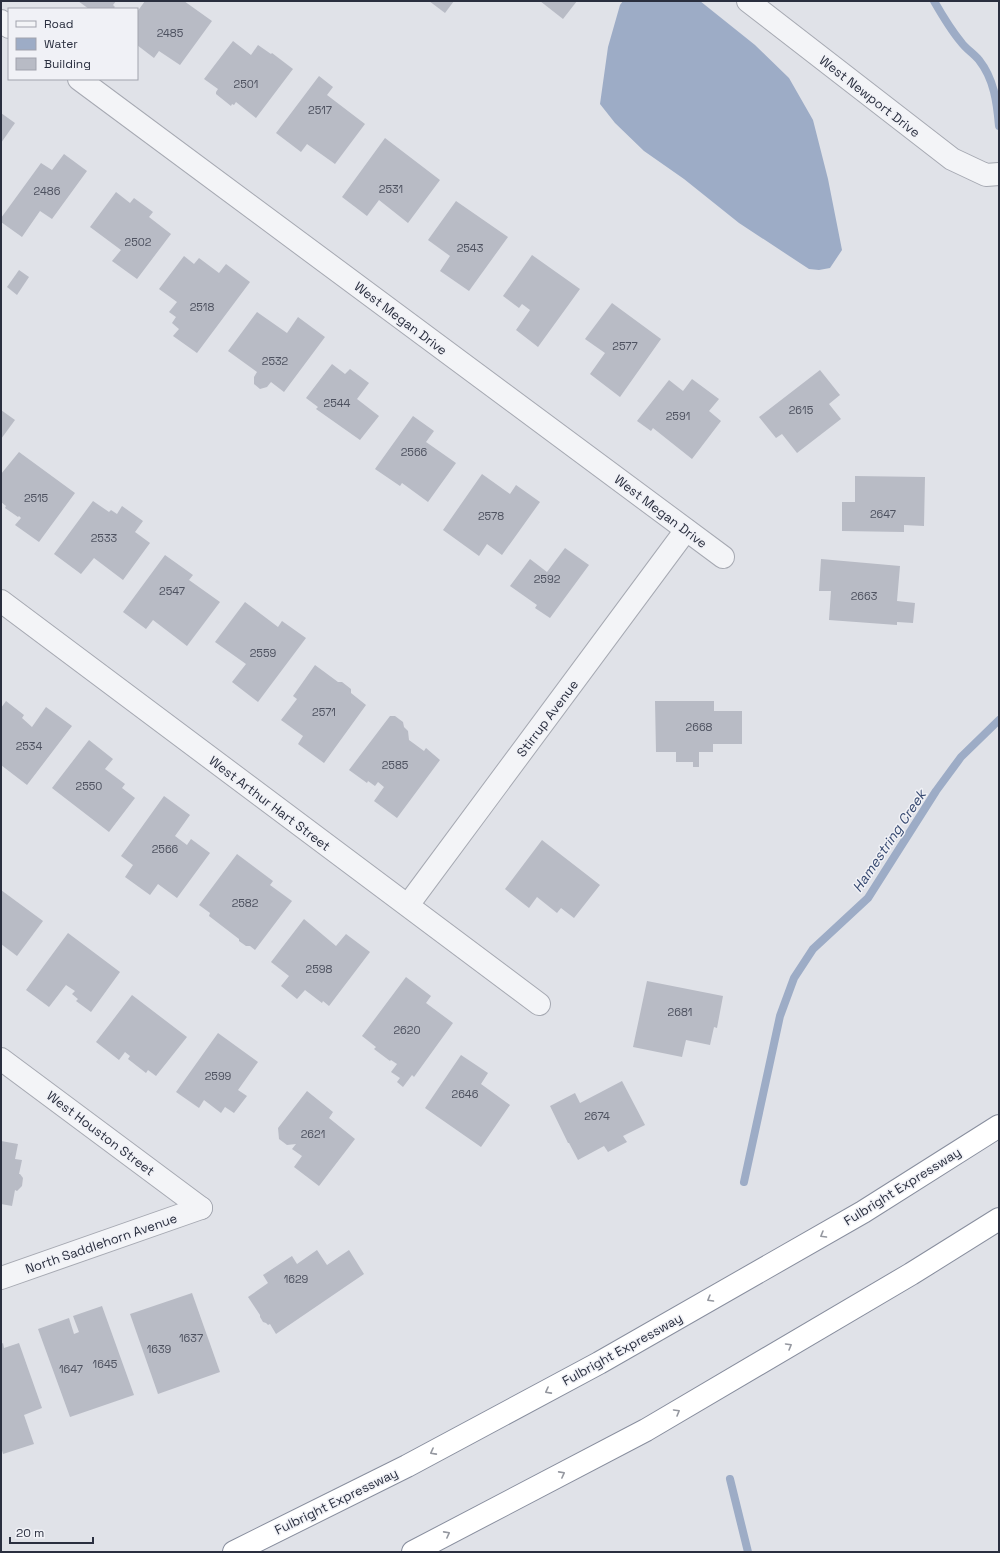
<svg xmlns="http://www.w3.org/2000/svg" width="1000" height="1553" font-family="'Space Grotesk',sans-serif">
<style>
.water{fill:#9dacc6}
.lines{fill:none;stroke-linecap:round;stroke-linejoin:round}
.stream{stroke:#9dacc6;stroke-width:8}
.building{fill:#b8bbc5}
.minor-casing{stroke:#a6a9b2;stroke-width:24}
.highway-casing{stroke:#888e9e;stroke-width:24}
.minor{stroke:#f3f4f7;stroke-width:22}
.highway{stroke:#fff;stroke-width:22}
.oneway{stroke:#94979f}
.labels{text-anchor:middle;stroke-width:3;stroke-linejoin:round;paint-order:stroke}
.number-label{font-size:11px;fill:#4e5260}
.street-label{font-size:13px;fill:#2a2f3f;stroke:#f0f1f6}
.water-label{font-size:14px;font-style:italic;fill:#364970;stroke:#f0f1f6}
</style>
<rect width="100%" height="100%" fill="#e0e2e8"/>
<polygon class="water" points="623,1 700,1 755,45 789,78 813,120 828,179 842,250 830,268 819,270 809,269 739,223 684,179 644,151 615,123 600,104 608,47 620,5"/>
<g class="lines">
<g class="stream">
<path d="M934 1C942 15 951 30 961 42 966 49 973 53 979 60 994 79 997 102 999 126"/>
<polyline points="744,1182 780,1016 794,978 813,949 868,898 936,791 961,757 999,720"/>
<polyline points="730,1479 748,1552"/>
</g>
</g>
<g class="building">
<polygon points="78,1 116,1 113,5 115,7 113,9 89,9"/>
<polygon points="145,1 184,1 212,21 180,65 159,51 154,58 137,45 137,12"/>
<polygon points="429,1 454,1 445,13"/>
<polygon points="540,1 577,1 563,19"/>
<polygon points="233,41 251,55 258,45 271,54 272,53 293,69 256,118 236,102 234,105 232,104 231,106 216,94 216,92 218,89 204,79"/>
<polygon points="319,76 333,87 327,95 365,124 335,164 307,144 301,152 276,133"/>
<polygon points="1,113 15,123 1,143"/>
<polygon points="385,138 440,180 408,223 379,200 367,216 342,197"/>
<polygon points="64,154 87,171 52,219 40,211 22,237 1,222 1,218 41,163 52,170"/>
<polygon points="116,192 130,203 134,198 153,212 149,217 171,234 137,279 112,261 121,250 90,227"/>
<polygon points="456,201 508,237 469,291 440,271 450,256 428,240"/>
<polygon points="532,255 580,289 538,347 516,330 530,310 522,304 519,308 503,296"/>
<polygon points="184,256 194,264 199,258 219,273 226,264 250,282 197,353 173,336 179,329 172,323 176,317 169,312 177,302 159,289"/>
<polygon points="19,270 29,277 17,295 7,287"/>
<polygon points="612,303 661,339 620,397 590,374 605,353 585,339"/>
<polygon points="257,312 287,333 298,317 325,337 284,392 271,382 267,387 260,389 254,384 254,377 257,372 228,351"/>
<polygon points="332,364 345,374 350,369 369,383 357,399 379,416 360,440 316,409 318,407 306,398"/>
<polygon points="820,370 840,395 829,404 841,419 797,453 782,434 776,438 759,417"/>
<polygon points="692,379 719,399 709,411 721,421 692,459 653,428 651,431 637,421 669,380 683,391"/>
<polygon points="1,410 15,420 1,439"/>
<polygon points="413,416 434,431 426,442 456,463 428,502 402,483 400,486 375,469"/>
<polygon points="19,452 75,493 39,542 15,525 21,518 19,516 18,517 5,508 6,506 1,502 1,474"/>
<polygon points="482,474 510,494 516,485 540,502 502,555 487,544 479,556 443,530"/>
<polygon points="855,476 925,477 924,526 904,525 904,532 842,531 842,502 855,502"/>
<polygon points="93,501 109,512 111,510 117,514 122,506 143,521 135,532 150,543 123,580 94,558 81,574 54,554"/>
<polygon points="565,548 589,565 550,618 535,608 537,605 510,586 530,559 547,572"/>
<polygon points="165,555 193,575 189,580 220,602 187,646 153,620 146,629 123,612"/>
<polygon points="821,559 900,566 897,601 915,603 913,623 897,622 897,625 829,620 831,591 819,591"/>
<polygon points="245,602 278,627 282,621 306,638 258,702 232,682 246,664 215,642"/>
<polygon points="315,665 338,682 342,682 351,689 351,693 366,705 324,763 298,744 303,736 281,720 297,699 293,696"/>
<polygon points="6,701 24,715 22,718 32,727 46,707 72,726 27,785 1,765 1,708"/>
<polygon points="655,701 714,701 714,711 742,711 742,744 713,744 713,752 699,752 699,767 693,767 693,762 676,762 676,752 656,752"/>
<polygon points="390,716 395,716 403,722 404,727 408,731 409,740 424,751 426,748 440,760 397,818 374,801 384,787 378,782 375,786 368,781 367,783 349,770"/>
<polygon points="89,740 113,759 105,769 125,784 122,788 135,798 109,832 52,788"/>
<polygon points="164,796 190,815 175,836 187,845 191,839 210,853 177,898 158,884 150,895 125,877 133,865 121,856"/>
<polygon points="542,840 600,885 574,918 561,908 557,913 537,897 529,908 505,889"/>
<polygon points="237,854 273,881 270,885 292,901 255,950 250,946 246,946 239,941 239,939 209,916 210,913 199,905"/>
<polygon points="1,890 43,921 17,956 1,944"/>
<polygon points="304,919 336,946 346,934 370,952 329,1006 323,1001 322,1003 305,990 297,999 281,986 289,976 271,962"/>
<polygon points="68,933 120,972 91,1012 76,1001 78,999 72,994 75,991 66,985 49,1007 26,990"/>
<polygon points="406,977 431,996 426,1003 453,1023 414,1077 412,1075 403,1087 397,1082 400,1078 391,1072 397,1064 391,1060 390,1061 374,1049 376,1047 362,1036"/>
<polygon points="647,981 723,996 717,1028 714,1027 710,1045 686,1040 682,1057 633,1047"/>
<polygon points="132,995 187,1037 156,1076 148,1070 146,1073 128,1059 130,1056 125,1052 119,1060 96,1042"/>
<polygon points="218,1033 258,1062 238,1090 247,1096 234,1113 225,1107 221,1113 204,1100 199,1108 176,1092"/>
<polygon points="461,1055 488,1073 481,1084 510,1105 481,1147 425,1108"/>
<polygon points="622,1081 645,1125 623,1136 627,1142 608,1152 604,1146 578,1160 569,1143 568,1143 550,1106 575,1093 580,1103"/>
<polygon points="307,1091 333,1112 329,1118 355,1139 319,1186 294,1167 302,1156 292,1149 296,1144 287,1145 279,1139 278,1128"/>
<polygon points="1,1141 18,1144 15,1159 22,1160 19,1174 20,1174 23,1178 22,1186 17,1191 15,1190 12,1206 1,1204"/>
<polygon points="317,1250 327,1265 349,1250 364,1274 276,1334 270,1324 268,1325 266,1323 263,1322 260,1317 260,1315 248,1297 268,1283 263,1275 292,1256 297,1264"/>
<polygon points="192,1293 220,1372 158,1394 130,1314"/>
<polygon points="102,1306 134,1395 70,1417 38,1329 69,1318 74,1334 79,1332 73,1316"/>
<polygon points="3,1343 4,1348 19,1343 42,1408 24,1415 34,1444 3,1454 1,1447 1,1344"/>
</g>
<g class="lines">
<g class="minor-casing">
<g id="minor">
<polyline points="748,1 952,159 986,175 999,174"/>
<polyline points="1,21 9,27"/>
<polyline points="79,79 723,557"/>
<polyline points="1,601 539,1004"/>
<polyline points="408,905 686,530"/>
<polyline points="1,1059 201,1208"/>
<polyline points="1,1278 201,1208"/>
</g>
</g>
<g class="highway-casing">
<g id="highway">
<polyline points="234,1552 407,1466 599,1363 863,1212 999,1126"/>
<polyline points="413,1552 646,1430 911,1274 999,1219"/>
</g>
</g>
<use href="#minor" class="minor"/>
<use href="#highway" class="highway"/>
</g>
<defs><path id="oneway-chevron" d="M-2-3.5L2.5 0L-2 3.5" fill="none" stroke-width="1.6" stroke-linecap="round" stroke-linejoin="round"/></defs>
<g class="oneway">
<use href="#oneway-chevron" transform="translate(823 1235) rotate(150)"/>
<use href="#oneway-chevron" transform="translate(710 1299) rotate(150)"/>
<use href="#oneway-chevron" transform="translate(789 1346) rotate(-30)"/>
<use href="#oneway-chevron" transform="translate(548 1391) rotate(152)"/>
<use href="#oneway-chevron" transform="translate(677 1412) rotate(-30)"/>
<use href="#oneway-chevron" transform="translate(433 1452) rotate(152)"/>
<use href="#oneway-chevron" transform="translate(562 1474) rotate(-28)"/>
<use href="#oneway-chevron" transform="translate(447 1534) rotate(-28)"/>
</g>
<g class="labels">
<g class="number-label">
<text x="170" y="37">2485</text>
<text x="246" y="88">2501</text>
<text x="320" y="114">2517</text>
<text x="391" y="193">2531</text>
<text x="47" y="195">2486</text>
<text x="138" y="246">2502</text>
<text x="470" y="252">2543</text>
<text x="202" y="311">2518</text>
<text x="625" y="350">2577</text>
<text x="275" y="365">2532</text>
<text x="337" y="407">2544</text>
<text x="801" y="414">2615</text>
<text x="678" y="420">2591</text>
<text x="414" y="456">2566</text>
<text x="36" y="502">2515</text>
<text x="883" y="518">2647</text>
<text x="491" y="520">2578</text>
<text x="104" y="542">2533</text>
<text x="547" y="583">2592</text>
<text x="172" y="595">2547</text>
<text x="864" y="600">2663</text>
<text x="263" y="657">2559</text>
<text x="324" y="716">2571</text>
<text x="699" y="731">2668</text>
<text x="29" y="750">2534</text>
<text x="395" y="769">2585</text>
<text x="89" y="790">2550</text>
<text x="165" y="853">2566</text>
<text x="245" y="907">2582</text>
<text x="319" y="973">2598</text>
<text x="680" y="1016">2681</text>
<text x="407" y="1034">2620</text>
<text x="218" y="1080">2599</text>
<text x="465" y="1098">2646</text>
<text x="597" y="1120">2674</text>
<text x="313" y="1138">2621</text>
<text x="296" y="1283">1629</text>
<text x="191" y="1342">1637</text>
<text x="159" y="1353">1639</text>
<text x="105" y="1368">1645</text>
<text x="71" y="1373">1647</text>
</g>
<g class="street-label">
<text transform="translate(870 96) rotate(38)" y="5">West Newport Drive</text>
<text transform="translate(401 318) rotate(37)" y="5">West Megan Drive</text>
<text transform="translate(661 511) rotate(37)" y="5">West Megan Drive</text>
<text transform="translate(547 718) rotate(-53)" y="5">Stirrup Avenue</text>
<text transform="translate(270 803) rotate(37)" y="5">West Arthur Hart Street</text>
<text transform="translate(101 1133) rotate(37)" y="5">West Houston Street</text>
<text transform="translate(902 1186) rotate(-32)" y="5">Fulbright Expressway</text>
<text transform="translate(101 1243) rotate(-19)" y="5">North Saddlehorn Avenue</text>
<text transform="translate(622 1349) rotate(-29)" y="5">Fulbright Expressway</text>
<text transform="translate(336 1501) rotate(-26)" y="5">Fulbright Expressway</text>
</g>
<g class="water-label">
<text transform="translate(889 841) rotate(-56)" y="5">Hamestring Creek</text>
</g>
</g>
<rect width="1000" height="1553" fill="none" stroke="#2a2f3f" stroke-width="4"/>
<rect x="8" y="8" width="130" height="72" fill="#f0f1f6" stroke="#a1a3ad"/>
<rect x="16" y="21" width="20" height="6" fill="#f3f4f7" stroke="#a1a3ad"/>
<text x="44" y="28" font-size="12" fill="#2a2f3f">Road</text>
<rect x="16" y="38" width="20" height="12" fill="#9dacc6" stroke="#a1a3ad"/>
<text x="44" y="48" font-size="12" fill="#2a2f3f">Water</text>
<rect x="16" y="58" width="20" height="12" fill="#b8bbc5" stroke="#a1a3ad"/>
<text x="44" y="68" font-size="12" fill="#2a2f3f">Building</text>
<path d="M10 1537v6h83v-6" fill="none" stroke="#2a2f3f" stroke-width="2"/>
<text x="16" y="1537" font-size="12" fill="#2a2f3f" stroke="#f0f1f6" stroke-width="3" paint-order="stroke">20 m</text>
</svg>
